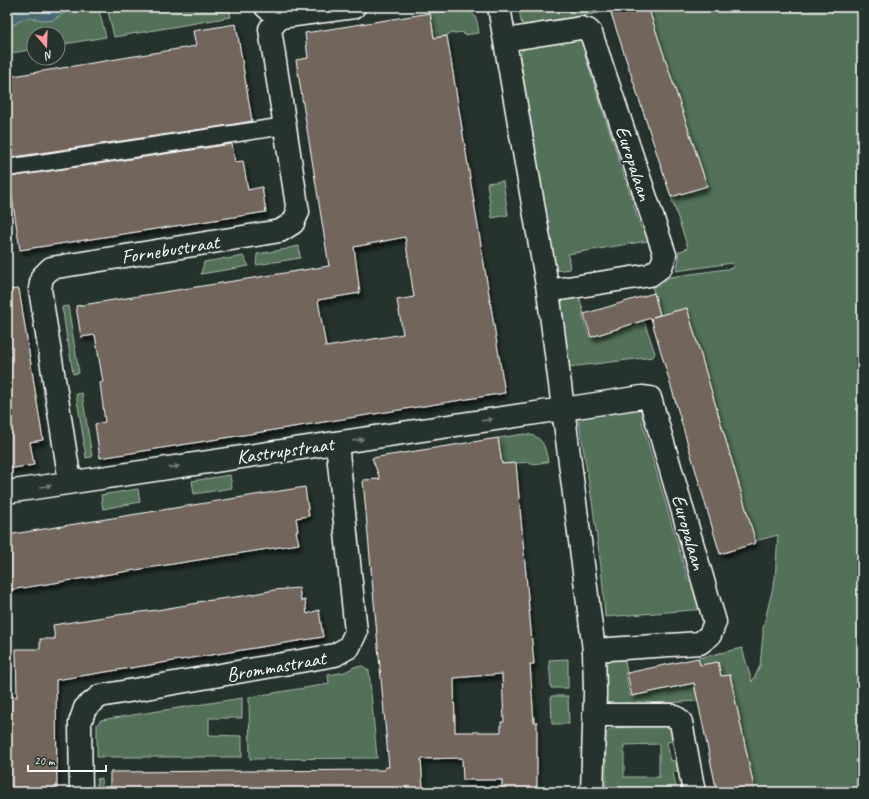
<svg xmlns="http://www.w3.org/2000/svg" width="869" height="799" font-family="Caveat,sans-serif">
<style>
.green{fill:#527058;stroke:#a8b8ac;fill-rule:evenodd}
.water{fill:#4a6a71;stroke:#92a6aa}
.building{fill:#71655c;stroke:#fff;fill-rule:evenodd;filter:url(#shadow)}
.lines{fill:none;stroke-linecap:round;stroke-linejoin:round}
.service-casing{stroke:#fff;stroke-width:19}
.minor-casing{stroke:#fff;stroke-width:25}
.service{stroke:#26332d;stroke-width:16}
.minor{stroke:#26332d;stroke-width:22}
.oneway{fill:#727a76}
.labels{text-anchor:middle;stroke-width:4;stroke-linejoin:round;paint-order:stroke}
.street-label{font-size:20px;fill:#fff;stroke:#26332d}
</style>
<defs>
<filter id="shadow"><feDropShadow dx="2.5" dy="4.5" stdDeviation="2" flood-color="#0009"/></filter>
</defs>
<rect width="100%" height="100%" fill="#26332d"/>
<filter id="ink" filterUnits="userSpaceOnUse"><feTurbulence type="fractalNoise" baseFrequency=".025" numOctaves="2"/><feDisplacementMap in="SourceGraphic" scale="8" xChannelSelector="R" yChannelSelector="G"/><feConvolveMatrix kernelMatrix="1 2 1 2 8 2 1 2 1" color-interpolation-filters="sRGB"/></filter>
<g filter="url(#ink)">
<g class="green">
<polygon points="84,7 98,7 106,37 58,45 58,34 34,34 34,49 7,54 7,27 15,24 21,20 29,18 37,18 47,20 57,18 63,13 68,12 82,9"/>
<polygon points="107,7 229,7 231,17 114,37"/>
<polygon points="519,7 601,7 602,10 599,13 525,25 522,23 521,22"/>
<polygon points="648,7 862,7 862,792 755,792 730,675 703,680 698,658 742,648 752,682 760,666 763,634 763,628 775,579 778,535 755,541 687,308 660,315 652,286 661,283 670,277 733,268 732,263 676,271 679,258 678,252 688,248 671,197 707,185"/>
<path d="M460 9C476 10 477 19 479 33L464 35 463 32 448 34 447 36 434 38 430 13Z"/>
<polygon points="577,40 581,40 585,41 590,54 585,55 585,56 641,228 642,228 647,226 653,240 568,254 570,269 554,271 520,56 522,50 527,48"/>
<polygon points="503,181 508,215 492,218 487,183"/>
<polygon points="299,246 300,258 256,265 257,254 287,249 288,248"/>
<polygon points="243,256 249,266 201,274 204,262 223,259 223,258 226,259"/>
<polygon points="578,293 584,314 582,314 589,337 644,321 655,353 653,357 569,367 559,304 561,298"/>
<polygon points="68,306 79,373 73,374 68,342 66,340 67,339 63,312 62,310 62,307"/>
<polygon points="82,393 92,457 86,458 85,449 83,443 84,442 76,394"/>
<polygon points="642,405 648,419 642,421 642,422 688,580 689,581 694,579 705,609 605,617 603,588 601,567 592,501 578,417"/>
<path d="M524 434C543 435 545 446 548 462L532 464 531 462 502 464 498 438Z"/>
<polygon points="230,475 232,488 194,494 192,481"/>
<polygon points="138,489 140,502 103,509 101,495"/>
<polygon points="624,656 627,673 625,673 630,696 693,683 698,701 617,706 606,706 605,665 607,659"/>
<polygon points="568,659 568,688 551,688 549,660"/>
<polygon points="363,666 369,671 377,758 250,759 249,697 329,684 328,675 345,672 354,667"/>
<polygon points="551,696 568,696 569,724 552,724"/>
<polygon points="242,698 242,718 209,718 209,735 242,736 242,757 97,757 97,724 101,720"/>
<path d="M660 725C669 727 671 731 674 739L673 741 668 742 667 743 671 761 677 760 679 771 673 773 677 792H606V737C606 732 609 730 613 728ZM659 744V777H624V745Z"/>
<polygon points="102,778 102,792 97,792 97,779"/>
</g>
<polygon class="water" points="7,7 84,7 82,9 63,13 52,21 29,18 21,20 15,24 7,27"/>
<g class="building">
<polygon points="609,7 648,7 707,186 671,197"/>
<path d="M430 13 434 38 447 36 505 393 100 458 95 424 105 422 100 383 103 382 95 335 81 337 76 306 329 266 296 60 308 58 305 33ZM405 237 414 297 397 300 403 334 326 347 318 300 360 293 354 247Z"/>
<polygon points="236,24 252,121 229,125 7,158 7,77 196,46 193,31"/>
<polygon points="232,144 235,162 243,161 248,190 262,187 266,212 20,250 9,177"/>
<polygon points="19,289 43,440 30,442 34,465 7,469 7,420 12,419 7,389 7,290"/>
<polygon points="654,293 660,315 653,317 687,308 756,543 720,554 651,318 591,337 584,314"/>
<path d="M498 438 502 464 516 463 534 664H530L534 722H537V792H502V780H463L462 758 421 759 423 788 384 792H110V772L385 770V767H389L363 480 380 479 372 458ZM502 674 504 722H501V732H455L454 678Z"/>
<polygon points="305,487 309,516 296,518 298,531 296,531 299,544 10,590 7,573 7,535"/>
<polygon points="299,588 301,601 305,600 307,614 319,610 323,637 56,680 57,792 7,792 7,696 17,697 16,649 40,649 40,639 55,639 53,625 117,615 157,610 198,603 197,602 243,596 274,590"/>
<polygon points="698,658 700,665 718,662 721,676 730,675 755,792 717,792 694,683 632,696 627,673"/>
</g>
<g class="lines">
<g class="service-casing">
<polyline id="service" points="7,168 285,126"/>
</g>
<g class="minor-casing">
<g id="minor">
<polyline points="266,7 280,17 354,7"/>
<polyline points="499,7 548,291 594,650 595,693 592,792"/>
<polyline points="505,40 581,28 588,30 591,33 665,255 661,267 650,275 548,291"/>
<polyline points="70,482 40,289 42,277 51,268 280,231 293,223 298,212 270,29 280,17"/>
<polyline points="7,492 563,409 642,397 650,398 715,622 710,635 700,643 594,650"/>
<polyline points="594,715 670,715 677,718 681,722 694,792"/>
<polyline points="81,792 80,723 85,708 100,696 335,655 349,647 356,632 337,443"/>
</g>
</g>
<use href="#service" class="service"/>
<use href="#minor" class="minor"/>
</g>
<defs><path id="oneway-solid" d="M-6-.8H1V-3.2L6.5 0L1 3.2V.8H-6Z"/></defs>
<g class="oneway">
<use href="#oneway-solid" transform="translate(487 420) rotate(-8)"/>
<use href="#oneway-solid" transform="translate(358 440) rotate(-8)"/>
<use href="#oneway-solid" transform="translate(174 467) rotate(-8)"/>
<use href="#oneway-solid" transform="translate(46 486) rotate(-9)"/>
</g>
</g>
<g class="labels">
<g class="street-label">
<text transform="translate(634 163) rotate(72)" y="7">Europalaan</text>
<text transform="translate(170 249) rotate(-9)" y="7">Fornebustraat</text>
<text transform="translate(285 450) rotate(-8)" y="7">Kastrupstraat</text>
<text transform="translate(689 532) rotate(74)" y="7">Europalaan</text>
<text transform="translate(276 666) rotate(-10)" y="7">Brommastraat</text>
</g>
</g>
<rect width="869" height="799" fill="none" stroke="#26332d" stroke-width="24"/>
<rect x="12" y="12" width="845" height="775" fill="none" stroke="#fff" stroke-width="1.5" filter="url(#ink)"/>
<g transform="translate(46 46) rotate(161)"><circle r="19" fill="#26332d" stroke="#7d8581"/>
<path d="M0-3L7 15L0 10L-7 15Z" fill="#ff9aa2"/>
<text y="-6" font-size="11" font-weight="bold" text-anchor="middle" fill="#ffffff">N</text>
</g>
<path d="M28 765v6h78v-6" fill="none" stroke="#ffffff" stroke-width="2"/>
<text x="34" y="765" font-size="12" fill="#ffffff" stroke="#26332d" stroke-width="3" paint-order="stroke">20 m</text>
</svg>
